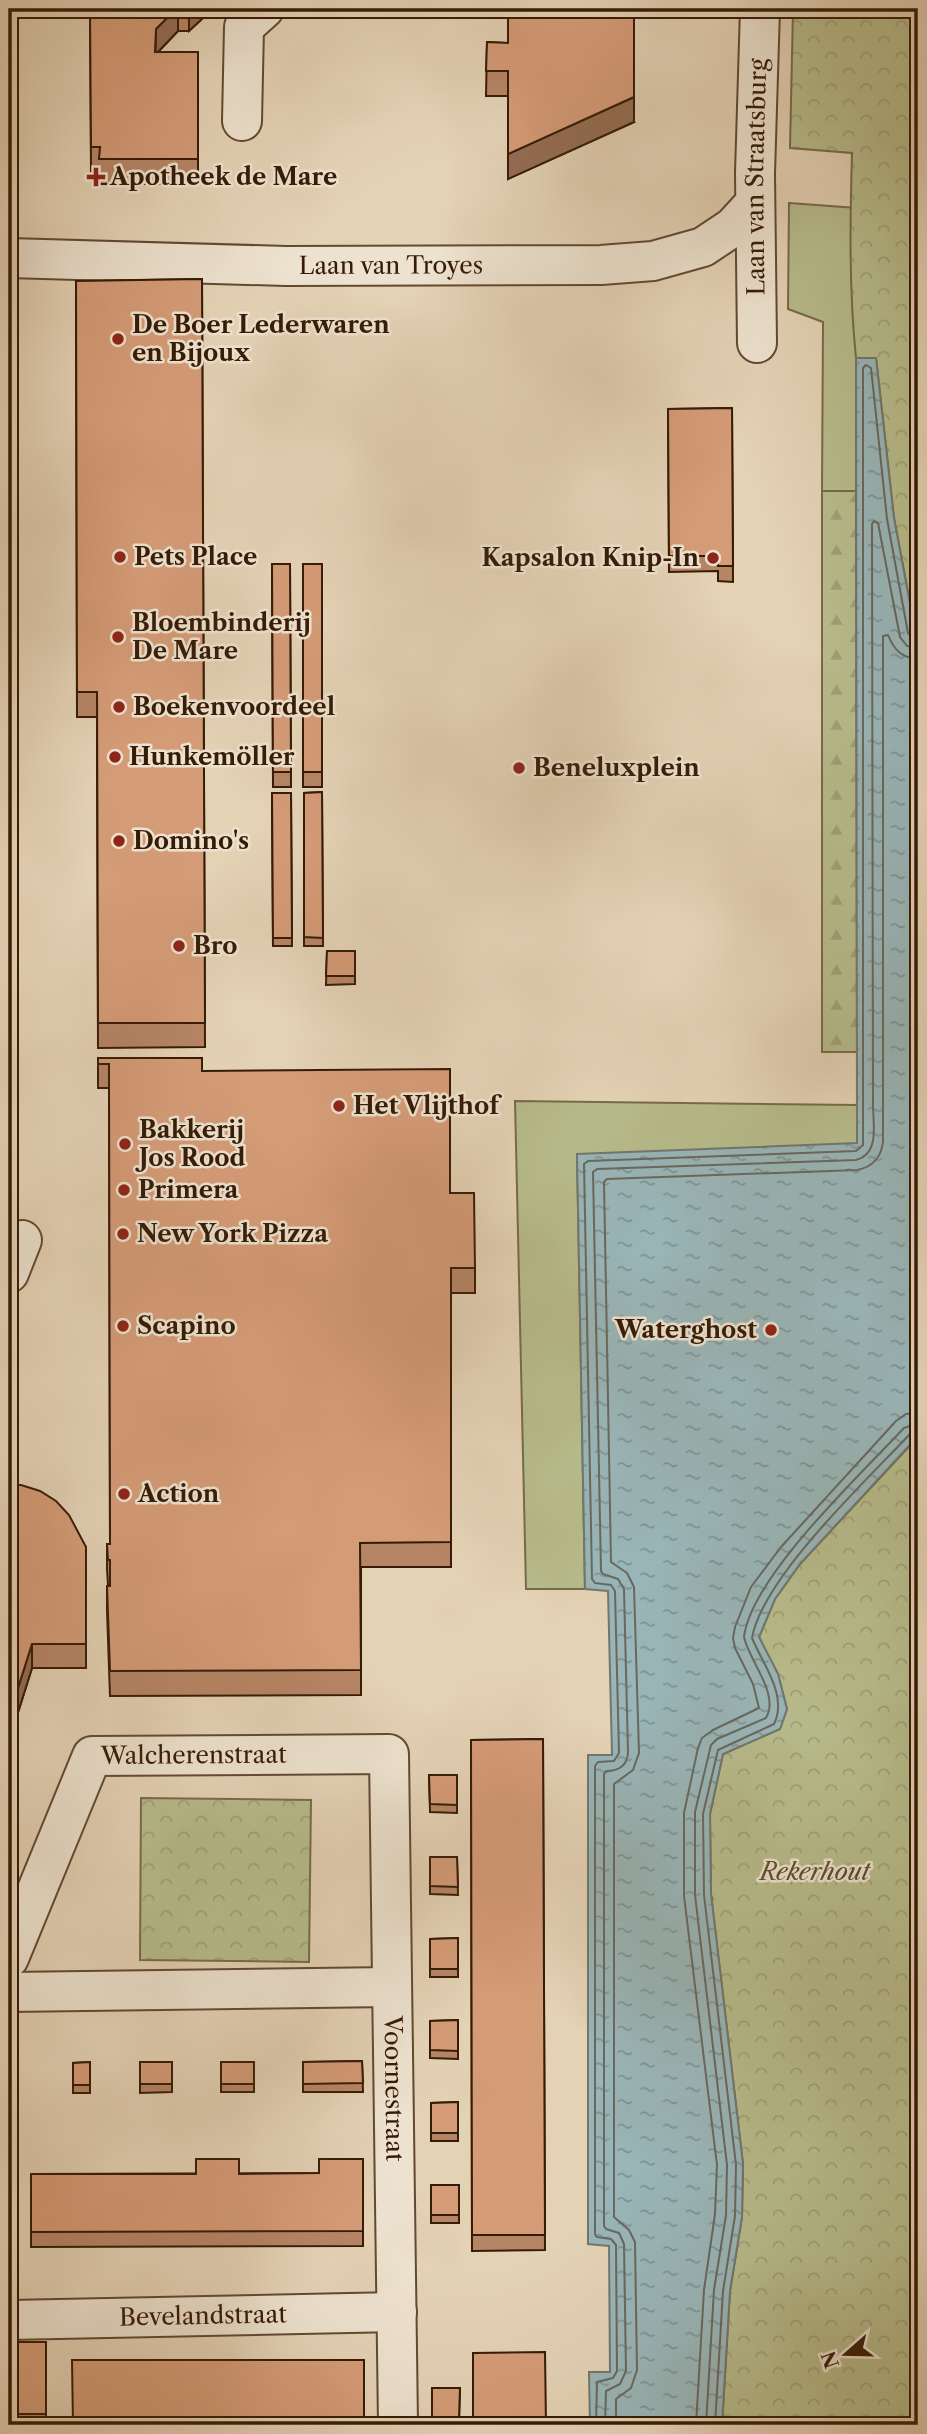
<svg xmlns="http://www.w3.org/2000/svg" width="927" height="2434" font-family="'Libre Caslon Text',serif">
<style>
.grass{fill:#b7bb8b;stroke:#766b48;stroke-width:2}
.forest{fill:url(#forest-firs);stroke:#766b48;stroke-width:2}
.park{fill:url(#park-crowns);stroke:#766b48;stroke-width:2}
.water{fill:url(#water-ripples);stroke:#717770;stroke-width:2}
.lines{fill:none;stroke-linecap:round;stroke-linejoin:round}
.shore{stroke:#68685e;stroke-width:2}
.minor-casing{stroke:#624932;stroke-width:42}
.minor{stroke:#ede2cf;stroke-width:38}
.wall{fill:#b68566;stroke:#361b06;stroke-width:2}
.shaded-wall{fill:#946c53;stroke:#361b06;stroke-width:2}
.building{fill:#d49b77;stroke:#361b06;stroke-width:2}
.poi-dot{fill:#8f2418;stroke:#ede2cf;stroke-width:2.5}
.labels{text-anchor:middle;stroke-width:5;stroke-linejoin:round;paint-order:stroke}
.street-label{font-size:24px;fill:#361b06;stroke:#ede2cf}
.poi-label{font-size:24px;font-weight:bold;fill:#361b06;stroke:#ede2cf;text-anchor:start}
.park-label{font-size:24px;font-style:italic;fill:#5d4b2e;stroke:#ede2cf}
</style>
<defs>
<pattern id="forest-firs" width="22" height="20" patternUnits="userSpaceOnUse" patternTransform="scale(1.75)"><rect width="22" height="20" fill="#b7bb8b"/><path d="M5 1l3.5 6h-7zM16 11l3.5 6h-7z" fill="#9ea076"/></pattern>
<pattern id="park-crowns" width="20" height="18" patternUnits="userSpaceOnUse" patternTransform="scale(1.75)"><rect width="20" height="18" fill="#b7bb8b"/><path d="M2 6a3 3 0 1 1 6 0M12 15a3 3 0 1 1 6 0" fill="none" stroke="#9ea076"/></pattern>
<pattern id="water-ripples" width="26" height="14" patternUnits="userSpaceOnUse" patternTransform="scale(1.75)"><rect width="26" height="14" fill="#99b5b7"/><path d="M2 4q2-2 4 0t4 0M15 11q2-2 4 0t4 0" fill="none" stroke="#7e9293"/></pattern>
</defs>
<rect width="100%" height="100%" fill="#e4d2b5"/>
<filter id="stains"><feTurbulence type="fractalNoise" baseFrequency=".00286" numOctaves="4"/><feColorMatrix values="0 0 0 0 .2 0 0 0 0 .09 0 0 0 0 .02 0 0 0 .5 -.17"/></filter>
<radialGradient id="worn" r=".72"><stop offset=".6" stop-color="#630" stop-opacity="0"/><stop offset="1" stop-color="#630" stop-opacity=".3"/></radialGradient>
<g class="grass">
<polygon points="789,203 898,211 918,372 918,646 856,359 856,491 822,491 823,322 788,309"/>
<polygon points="515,1101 857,1105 857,1144 577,1155 585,1589 526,1589"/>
</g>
<polygon class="forest" points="822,491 856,491 857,1052 822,1052"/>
<g class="park">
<path d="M793 9H918V646L894 518 876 358H856C849 290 850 222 852 153L790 148Z"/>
<polygon points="918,1437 918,2425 722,2425 730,2291 742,2217 743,2164 711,1894 710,1814 723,1754 780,1729 787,1709 778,1674 759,1637 775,1599 800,1564"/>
<polygon points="141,1798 311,1800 309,1962 140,1960"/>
</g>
<polygon class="water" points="856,358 876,358 894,518 918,646 918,1436 800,1564 775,1599 759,1637 778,1674 787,1709 780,1729 723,1754 710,1814 711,1894 743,2164 742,2217 730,2291 722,2425 590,2425 589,2372 610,2372 609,2246 588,2244 588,1755 612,1755 608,1591 585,1589 577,1154 857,1143"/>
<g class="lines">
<g class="shore">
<polyline points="596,2425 597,2382 613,2378 617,2371 616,2245 611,2239 597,2237 595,2234 595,1766 598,1762 614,1761 619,1753 615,1591 611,1585 595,1583 592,1579 584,1164 588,1161 856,1151 863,1145 863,368 866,365 871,368 887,519 908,633 912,638 918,640"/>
<path d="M605 2425 606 2391 620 2384 626 2371 624 2244 619 2233 606 2229 604 2226V1774L606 1771C618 1771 627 1766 628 1753L624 1589 618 1579 603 1574 601 1571 593 1172 597 1169 856 1160C880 1154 873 1124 873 1105L872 524 874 521 878 523 900 637 907 646 918 648"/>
<path d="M616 2425V2399L631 2388 637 2370 635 2242 629 2230 614 2217V1784L633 1770 639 1753 634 1587 627 1573 611 1562 604 1182 607 1179 857 1170C873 1167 881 1158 883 1142V636L888 635C894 650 902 658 918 659"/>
<polyline points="696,2425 704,2290 715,2214 717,2165 684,1896 684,1813 698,1748 702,1738 713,1730 759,1708 753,1684 735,1648 733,1638 735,1627 751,1587 781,1547 896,1421 906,1414 918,1413"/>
<path d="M706 2425 714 2290 726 2215 727 2165 695 1895V1812L711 1745 717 1739 766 1718C780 1694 749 1661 744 1637 751 1577 861 1474 904 1428L918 1423"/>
<path d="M715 2425 723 2291 735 2216 736 2165 704 1895 703 1814 718 1750 774 1724C788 1695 763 1665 752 1638 763 1577 866 1481 910 1434L918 1432"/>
</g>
<g class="minor-casing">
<g id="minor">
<polyline points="242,121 244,27 264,9"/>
<path id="s1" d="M9 258 286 266 601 265 653 261 703 247 733 227 755 203"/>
<path id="s2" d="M757 343 755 173 760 9"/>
<polyline points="9,1273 22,1240"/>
<path id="s3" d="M9 1958 92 1756 389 1754 398 2425"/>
<polyline points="9,1992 392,1987"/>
<path id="s4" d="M9 2320 397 2312"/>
</g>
</g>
<use href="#minor" class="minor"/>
</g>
<g class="wall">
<polygon points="90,9 204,9 204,17 189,31 178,31 158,52 198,52 198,184 99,184 99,171 91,171"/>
<polygon points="487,42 508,43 634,122 508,179 508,96 486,96"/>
<polygon points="9,273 12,273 11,344 9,344"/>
<polygon points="202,279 205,1047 98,1048 97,717 77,717 76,281"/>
<polygon points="732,408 733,582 718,581 718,571 669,572 668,409"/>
<polygon points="272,564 290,564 291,787 273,787"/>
<rect x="303" y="564" width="19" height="223"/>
<polygon points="322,792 323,946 304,946 304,793"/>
<polygon points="272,793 291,793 292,946 273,946"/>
<polygon points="327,951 355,951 355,984 326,985"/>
<polygon points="98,1058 202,1071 450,1193 475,1268 475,1293 451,1293 451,1567 361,1567 361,1695 110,1696 107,1611 107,1586 110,1586 110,1585 108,1585 107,1569 107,1544 110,1544 109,1088 98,1088"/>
<polygon points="9,1485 86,1547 86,1668 32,1668 9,1741"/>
<polygon points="543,1739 545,2250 472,2251 471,1740"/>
<polygon points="429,1775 457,1775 457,1813 430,1812"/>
<polygon points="430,1857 457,1857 458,1895 430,1894"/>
<polygon points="458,1938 458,1977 430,1977 430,1939"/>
<polygon points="458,2020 458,2059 430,2058 430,2021"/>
<polygon points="362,2061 363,2092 303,2092 303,2062"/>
<polygon points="90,2062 90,2093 73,2093 73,2063"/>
<polygon points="140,2062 172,2062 172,2092 140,2093"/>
<rect x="221" y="2062" width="33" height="30"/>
<polygon points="458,2102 458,2141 431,2141 431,2103"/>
<polygon points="363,2159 363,2246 31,2247 31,2174 319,2173"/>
<rect x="431" y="2185" width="28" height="38"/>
<rect x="9" y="2342" width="37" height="83"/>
<polygon points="432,2388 460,2388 459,2425 432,2425"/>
</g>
<g class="shaded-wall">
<polygon points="176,9 178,9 178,31 156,54 155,77 156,29"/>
<polygon points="189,9 204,9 204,17 189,31"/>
<polygon points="634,97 634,122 508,179 508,154"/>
<polygon points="32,1644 32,1668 9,1741 9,1716"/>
</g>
<g class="building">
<polygon points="90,9 176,9 156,29 155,52 198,52 198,159 99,159 100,147 91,147"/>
<polygon points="508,9 634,9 634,97 508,154 508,71 486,71 487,42 508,43"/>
<polygon points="9,273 12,273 11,319 9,319"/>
<polygon points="202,279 205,1023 98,1023 97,692 77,692 76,281"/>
<polygon points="732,408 733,566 718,566 718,556 669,556 668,409"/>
<polygon points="272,564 290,564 291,772 273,772"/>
<rect x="303" y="564" width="19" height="208"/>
<polygon points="322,792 323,938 304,937 304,793"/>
<polygon points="272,793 291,793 292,938 273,938"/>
<polygon points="327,951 355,951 355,976 326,976"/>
<polygon points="98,1058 202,1058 202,1071 450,1069 450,1193 474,1193 475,1268 451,1268 451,1542 360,1543 361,1670 110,1671 107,1586 110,1586 110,1560 108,1560 107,1544 110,1544 109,1064 98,1064"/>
<polygon points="9,1485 21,1485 40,1491 56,1501 69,1515 86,1547 86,1644 32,1644 9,1716"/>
<polygon points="543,1739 545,2235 472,2235 471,1740"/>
<polygon points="429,1775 457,1775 457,1805 430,1804"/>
<polygon points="430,1857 457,1857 458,1887 430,1886"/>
<polygon points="458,1938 458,1969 430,1969 430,1939"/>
<polygon points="458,2020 458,2051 430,2050 430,2021"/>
<polygon points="362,2061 363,2083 303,2084 303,2062"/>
<polygon points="90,2062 90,2085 73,2085 73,2063"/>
<rect x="140" y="2062" width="32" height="22"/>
<rect x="221" y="2062" width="33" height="22"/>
<polygon points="458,2102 458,2133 431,2133 431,2103"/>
<polygon points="196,2159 239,2159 239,2174 319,2173 319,2159 363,2159 363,2231 31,2232 31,2174 196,2174"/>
<rect x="431" y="2185" width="28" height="30"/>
<rect x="9" y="2342" width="37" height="72"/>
<polygon points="545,2352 546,2425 473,2425 473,2353"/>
<polygon points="72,2360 364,2360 364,2425 73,2425"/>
<polygon points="432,2388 460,2388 459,2417 432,2417"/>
</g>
<g class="poi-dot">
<path d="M92.5 166.5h7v7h7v7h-7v7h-7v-7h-7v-7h7z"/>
<circle cx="118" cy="339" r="7"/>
<circle cx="120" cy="557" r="7"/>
<circle cx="713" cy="558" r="7"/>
<circle cx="118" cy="637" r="7"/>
<circle cx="119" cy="707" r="7"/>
<circle cx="115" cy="757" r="7"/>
<circle cx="519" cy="768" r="7"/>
<circle cx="119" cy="841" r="7"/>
<circle cx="179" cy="946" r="7"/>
<circle cx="339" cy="1106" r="7"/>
<circle cx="125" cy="1144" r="7"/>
<circle cx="124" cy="1190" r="7"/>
<circle cx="123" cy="1234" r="7"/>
<circle cx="123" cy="1326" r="7"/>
<circle cx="771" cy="1330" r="7"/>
<circle cx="124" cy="1494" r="7"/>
</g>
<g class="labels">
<g class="street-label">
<text dy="8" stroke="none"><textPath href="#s2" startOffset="166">Laan van Straatsburg</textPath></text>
<text dy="8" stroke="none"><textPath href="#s1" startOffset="382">Laan van Troyes</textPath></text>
<text dy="8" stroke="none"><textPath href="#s3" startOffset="320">Walcherenstraat</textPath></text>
<text dy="8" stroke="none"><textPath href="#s3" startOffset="850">Voornestraat</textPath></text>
<text dy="8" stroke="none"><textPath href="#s4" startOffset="194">Bevelandstraat</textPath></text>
</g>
<g class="poi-label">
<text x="110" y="185">Apotheek de Mare</text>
<text x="132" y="333">De Boer Lederwaren<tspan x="132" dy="28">en Bijoux</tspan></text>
<text x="134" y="565">Pets Place</text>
<text x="699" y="566" text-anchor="end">Kapsalon Knip-In</text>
<text x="132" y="631">Bloembinderij<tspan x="132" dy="28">De Mare</tspan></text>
<text x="133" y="715">Boekenvoordeel</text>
<text x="129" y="765">Hunkemöller</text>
<text x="533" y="776">Beneluxplein</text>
<text x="133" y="849">Domino's</text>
<text x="193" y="954">Bro</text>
<text x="353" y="1114">Het Vlijthof</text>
<text x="139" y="1138">Bakkerij<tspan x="139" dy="28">Jos Rood</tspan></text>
<text x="138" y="1198">Primera</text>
<text x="137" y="1242">New York Pizza</text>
<text x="137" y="1334">Scapino</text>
<text x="757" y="1338" text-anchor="end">Waterghost</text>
<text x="138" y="1502">Action</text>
</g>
<g class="park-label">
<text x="815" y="1880">Rekerhout</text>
</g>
</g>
<rect width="927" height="2434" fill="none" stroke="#e4d2b5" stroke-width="35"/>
<rect x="10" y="10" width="906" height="2413" fill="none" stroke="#361b06" stroke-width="3.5"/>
<rect x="18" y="18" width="892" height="2399" fill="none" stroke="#361b06" stroke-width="2"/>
<g transform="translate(846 2354) rotate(250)" stroke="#ede2cf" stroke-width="5" paint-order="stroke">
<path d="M0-5L12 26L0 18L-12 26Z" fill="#361b06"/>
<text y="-10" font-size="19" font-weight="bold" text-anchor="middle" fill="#361b06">N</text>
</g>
<rect width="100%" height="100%" filter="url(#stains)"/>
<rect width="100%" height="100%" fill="url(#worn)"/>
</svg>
